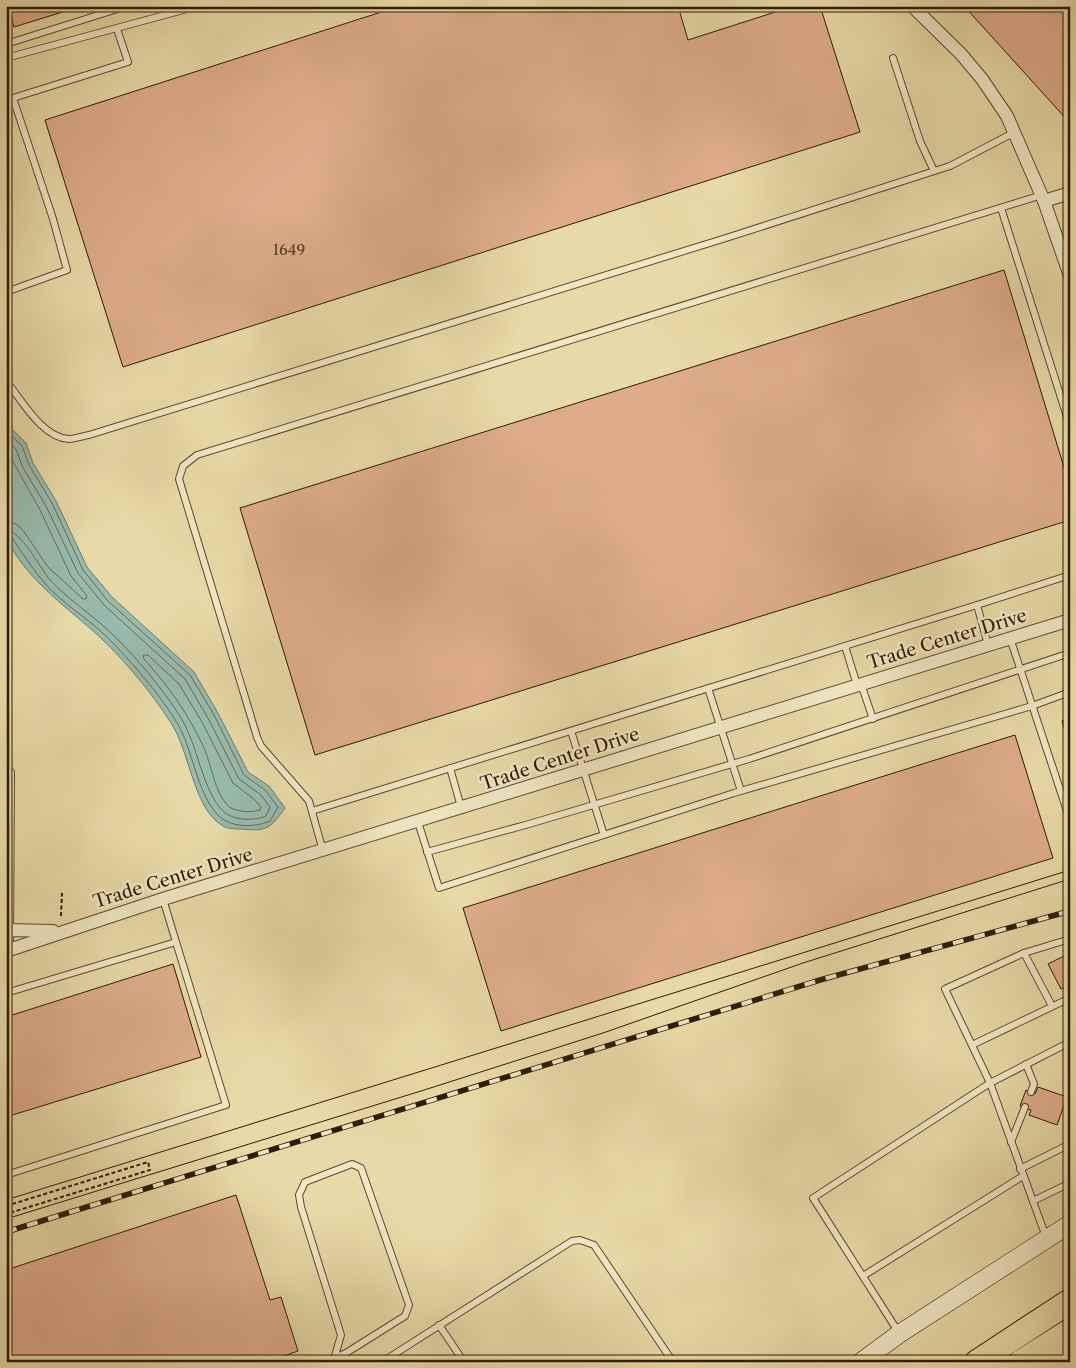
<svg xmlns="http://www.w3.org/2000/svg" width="1076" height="1368" font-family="'Libre Caslon Text',serif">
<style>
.water{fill:#98baad;stroke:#6e7a68}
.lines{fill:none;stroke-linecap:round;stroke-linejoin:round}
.shore{stroke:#646a57;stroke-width:1}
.building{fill:#deac8b;stroke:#2f1901}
.lane-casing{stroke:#5d492b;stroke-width:8}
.street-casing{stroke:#5d492b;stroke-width:14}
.secondary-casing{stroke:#2f1901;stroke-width:19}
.highway-casing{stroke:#2f1901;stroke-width:26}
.path{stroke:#2f1901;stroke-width:2;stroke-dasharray:4 2.5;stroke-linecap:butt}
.lane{stroke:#f0e7c6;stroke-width:6}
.street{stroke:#f0e7c6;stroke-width:12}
.secondary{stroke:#f0e7c6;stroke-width:18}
.highway{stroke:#e8daa8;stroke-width:24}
.tram{stroke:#2f1901;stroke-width:1}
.rail-casing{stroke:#2f1901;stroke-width:5.5}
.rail{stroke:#f0e7c6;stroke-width:4;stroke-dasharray:11;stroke-linecap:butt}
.labels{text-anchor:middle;stroke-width:5;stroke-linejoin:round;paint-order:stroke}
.number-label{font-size:15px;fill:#5b3e24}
.street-label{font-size:18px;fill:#2f1901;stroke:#f0e7c6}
</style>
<rect width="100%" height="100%" fill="#e8daa8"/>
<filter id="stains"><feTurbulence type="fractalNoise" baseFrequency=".004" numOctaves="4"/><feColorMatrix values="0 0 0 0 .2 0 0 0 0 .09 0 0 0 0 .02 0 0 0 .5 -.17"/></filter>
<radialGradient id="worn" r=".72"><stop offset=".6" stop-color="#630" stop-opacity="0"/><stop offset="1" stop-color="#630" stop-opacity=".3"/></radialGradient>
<path class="water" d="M6 423 26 443 33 463 56 501 87 567 112 597 194 672 218 713 248 772 269 786 285 808C271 828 266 832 242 829 236 829 228 829 223 826 193 809 190 751 171 723 152 693 126 662 101 638 67 607 29 582 7 540 3 531 6 440 6 423Z"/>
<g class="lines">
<g class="shore">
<path d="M6 430 22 446 29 465 52 503 83 570 108 601 190 675 214 715 244 775 265 790 278 807 270 821C254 828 229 828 217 814 196 791 193 748 176 721 157 691 131 661 106 636 89 620 70 608 53 592 37 576 25 557 12 538L6 536"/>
<path d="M6 439 16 449 23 468 46 506 78 573 104 605 185 679 208 718 239 779 261 795 270 807 266 816C254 821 233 821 223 811 203 792 197 743 181 718 164 690 132 652 108 630 89 613 67 598 50 580 40 568 21 530 6 530"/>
<polyline points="6,449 40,510 71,576 87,596 86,599 83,599 48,567 22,529 14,523 6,522"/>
<path d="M144 655H148L179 684 202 722 233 783 255 800 261 807 260 810C252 813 233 812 227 805 214 789 212 767 204 748 188 713 169 687 144 659Z"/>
</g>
</g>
<g class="building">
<polygon points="8,6 82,6 14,27"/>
<polygon points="400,6 678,6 688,40 794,6 820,6 860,132 123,367 45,120"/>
<polygon points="964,6 1070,6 1070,123"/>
<polygon points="1004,270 1070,487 1070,520 315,755 240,508"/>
<polygon points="1070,718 1070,746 1062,721"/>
<polygon points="1015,735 1053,858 501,1031 463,908"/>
<polygon points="1070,953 1070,985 1061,989 1048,964"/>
<polygon points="173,964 201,1057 6,1117 6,1017"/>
<polygon points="1038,1087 1067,1097 1057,1125 1029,1115 1031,1110 1020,1106 1026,1090 1035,1094"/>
<polygon points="236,1195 270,1300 281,1297 298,1351 267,1362 6,1362 6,1270"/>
<polygon points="436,1356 439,1362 427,1362"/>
</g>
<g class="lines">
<g class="lane-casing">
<g id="lane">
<polyline points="6,44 127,6"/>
<polyline points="6,58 198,6"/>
<polyline points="893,58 920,141 934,171"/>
<polyline points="1001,208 1070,426"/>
<polyline points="6,292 67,270 53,219 13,98 128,62 117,29"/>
<path d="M6 381C22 400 42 438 69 439 75 439 83 436 89 435L726 238 950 166 1015 132"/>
<polyline points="1010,638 1070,820"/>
<polyline points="988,645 977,605 1070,575"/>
<polyline points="845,646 857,685"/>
<polyline points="861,684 873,719"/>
<polyline points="708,688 741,791"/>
<polyline points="571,731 604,835"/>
<polyline points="6,766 11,772 10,951"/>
<polyline points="450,768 461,807"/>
<polyline points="312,811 977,605"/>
<polyline points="418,822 439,888 734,793 1032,706 1070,692"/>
<polyline points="323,851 309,801 261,746 257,737 179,479 183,466 197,455 1042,195"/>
<polyline points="427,852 529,824 749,759 1070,653"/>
<polyline points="1024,953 1052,1006"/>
<polyline points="6,993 176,942 163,899"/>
<polyline points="972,1045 1070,998"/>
<polyline points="1026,1064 1034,1084 1031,1092"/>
<polyline points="1011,1142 1025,1107"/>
<polyline points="1020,1169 1070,1144"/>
<polyline points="6,1175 226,1105 176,942"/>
<polyline points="1033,1201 1070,1183"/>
<polyline points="1046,1237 990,1083 1070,1042"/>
<polyline points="863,1276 1023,1176"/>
<polyline points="439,1325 464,1362"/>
<polyline points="899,1333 813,1198 990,1083 945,989 1024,953 1070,939"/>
<polyline points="326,1362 346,1353 405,1316 409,1305 361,1168 352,1164 305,1182 299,1195 301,1207 341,1335 335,1356"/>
<polyline points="382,1362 572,1241 580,1240 594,1245 673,1362"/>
</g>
</g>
<g class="street-casing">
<g id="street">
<polyline points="912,6 961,54 982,79 1007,116 1044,201 1070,276"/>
<polyline points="1044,201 1070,193"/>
<polyline points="6,930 53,931"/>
<polyline points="6,951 163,899 1070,620"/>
</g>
</g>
<g class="secondary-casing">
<polyline id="secondary" points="861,1362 899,1334 1070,1224"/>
</g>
<g class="highway-casing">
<g id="highway">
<polyline points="977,1362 1070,1301"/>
<polyline points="1021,1362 1070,1331"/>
<polyline points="1064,1362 1070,1358"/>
</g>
</g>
<g class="path">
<polyline points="61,916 62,893"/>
<polyline points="6,1206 148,1162 150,1170 6,1214"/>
</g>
<use href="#lane" class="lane"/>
<use href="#street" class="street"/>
<use href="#secondary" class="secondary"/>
<use href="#highway" class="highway"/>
<g class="tram">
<polyline points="6,1200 1070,870"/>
<polyline points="6,1219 421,1091 603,1033 803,963 1070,879"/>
</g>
<g class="rail-casing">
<polyline id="rail" points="6,1232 820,980 1070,911"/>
</g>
<use href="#rail" class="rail"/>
</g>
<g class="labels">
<g class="number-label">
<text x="289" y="255">1649</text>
</g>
<g class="street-label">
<text transform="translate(947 639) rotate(-17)" y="6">Trade Center Drive</text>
<text transform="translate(560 759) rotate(-18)" y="6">Trade Center Drive</text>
<text transform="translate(173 878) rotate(-17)" y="6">Trade Center Drive</text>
</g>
</g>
<rect width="1076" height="1368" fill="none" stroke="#e8daa8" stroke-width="25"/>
<rect x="8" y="8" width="1061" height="1353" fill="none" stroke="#2f1901" stroke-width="2.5"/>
<rect x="12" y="12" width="1051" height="1343" fill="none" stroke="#2f1901"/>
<rect width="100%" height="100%" filter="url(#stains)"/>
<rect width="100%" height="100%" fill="url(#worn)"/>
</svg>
